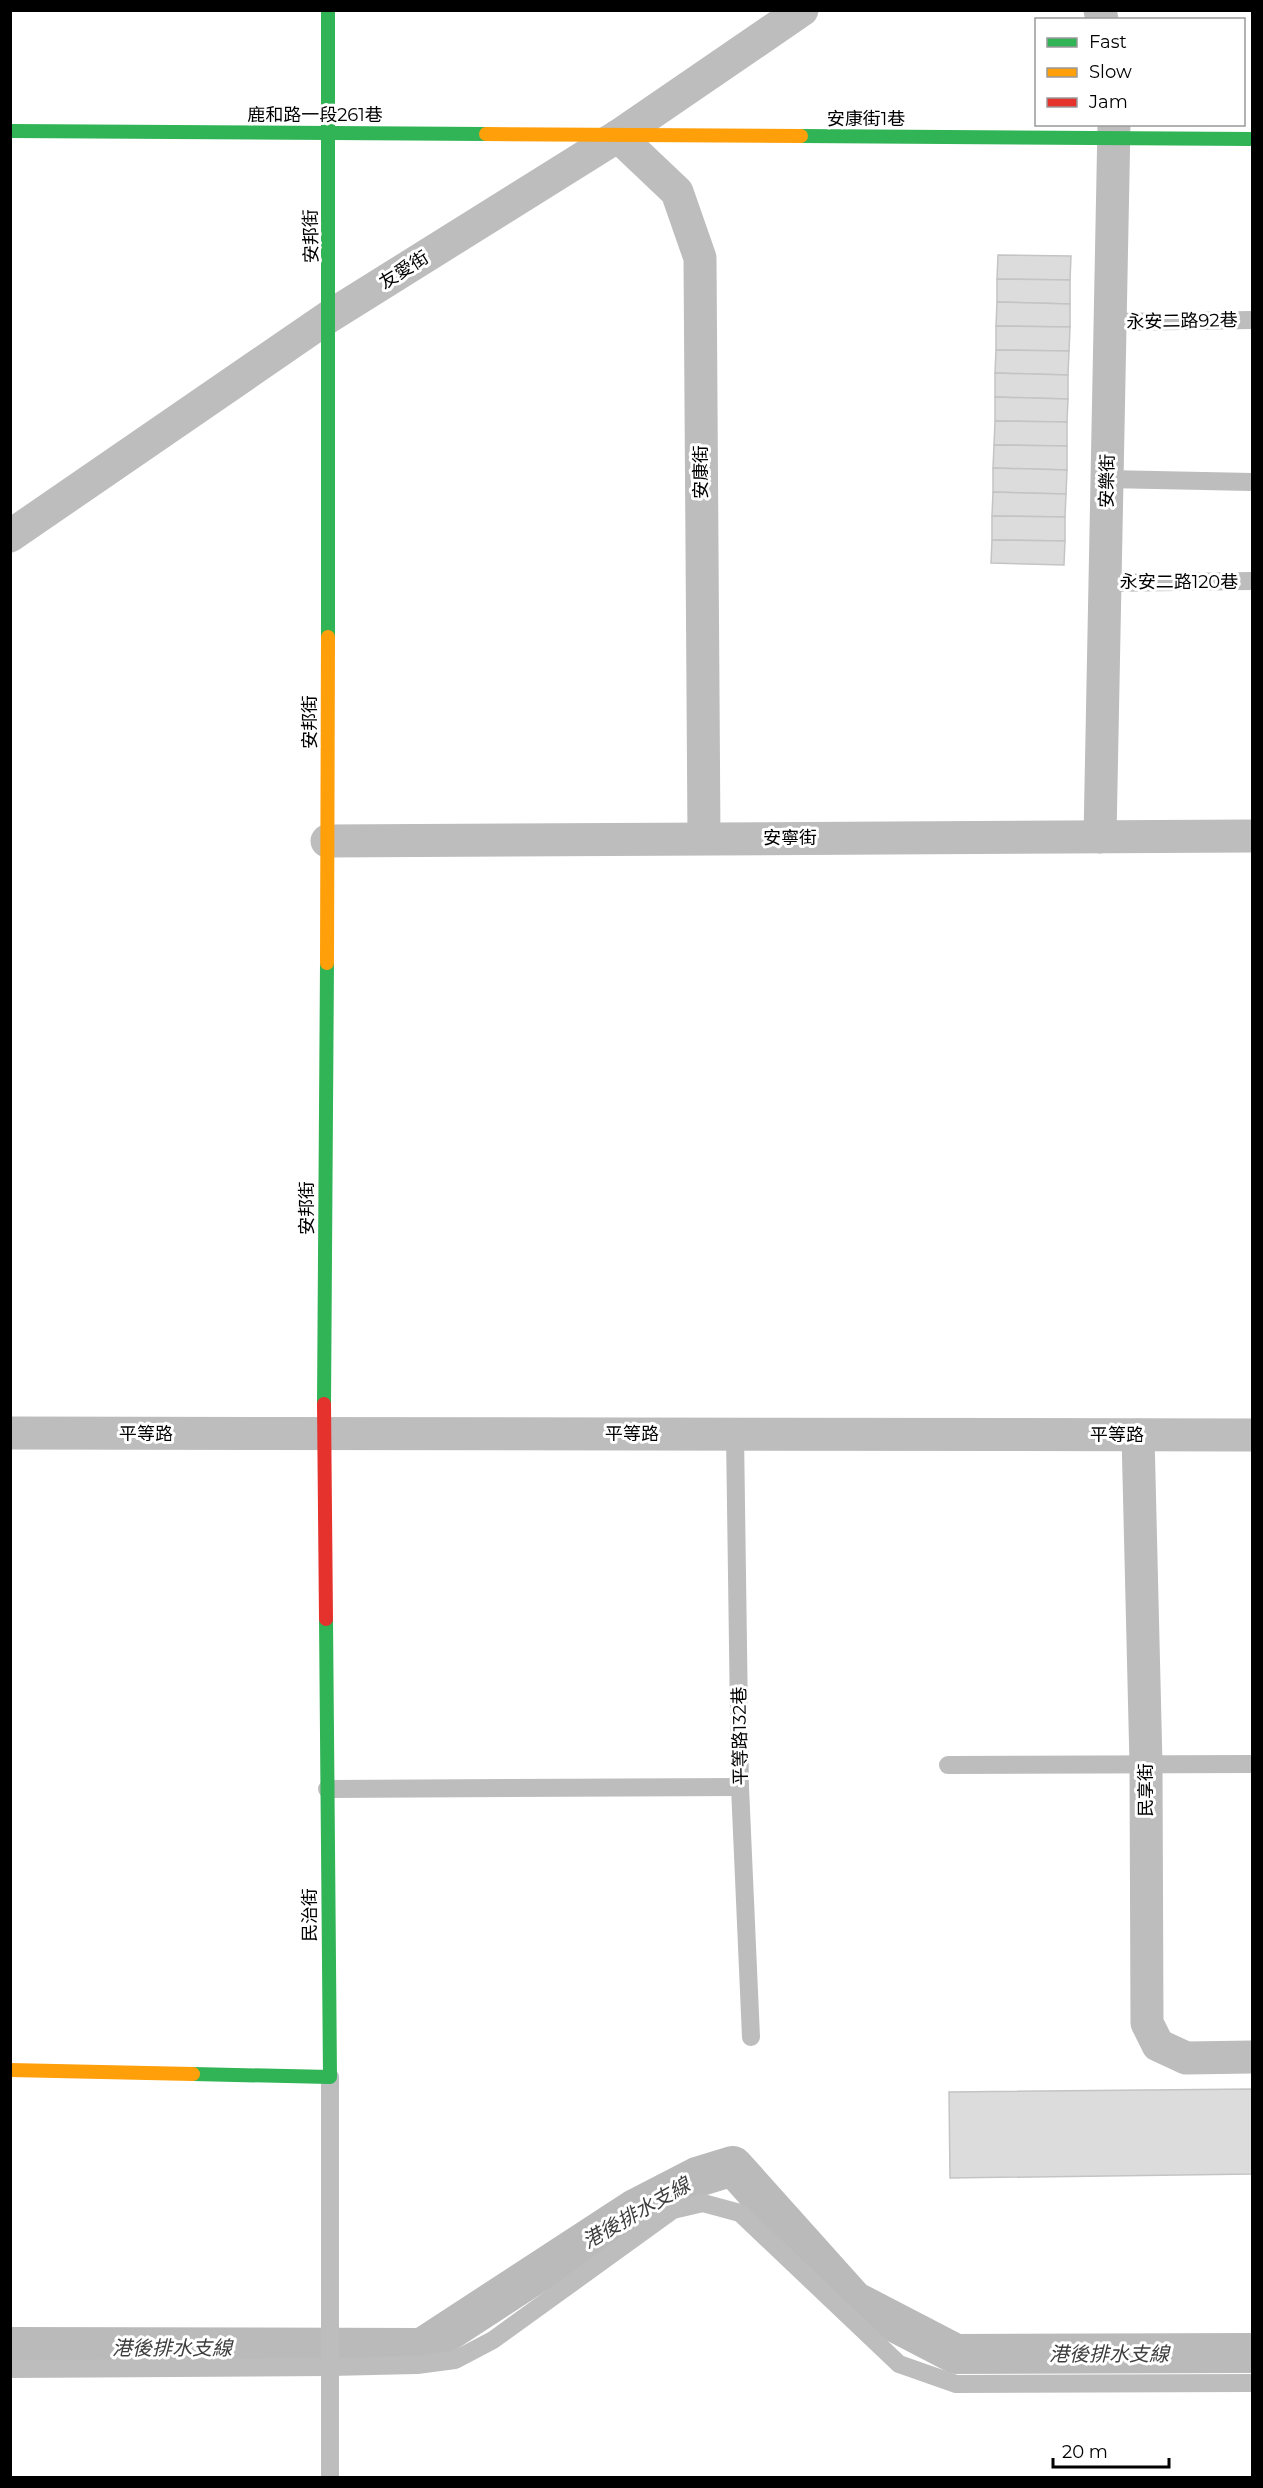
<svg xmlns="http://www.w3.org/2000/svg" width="1263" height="2488" font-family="Montserrat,'Noto Sans TC',sans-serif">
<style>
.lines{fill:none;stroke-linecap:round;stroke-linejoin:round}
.canal{stroke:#bababa;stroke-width:40}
.building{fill:#dcdcdc;stroke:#c4c4c4;stroke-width:1.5}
.lane{stroke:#bdbdbd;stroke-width:18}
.street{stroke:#bdbdbd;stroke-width:33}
.fast{stroke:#30b455;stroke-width:14}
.slow{stroke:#ff9f0a;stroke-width:14}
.jam{stroke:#e5322d;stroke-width:14}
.labels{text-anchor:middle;stroke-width:6;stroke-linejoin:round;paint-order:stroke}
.street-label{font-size:18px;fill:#000;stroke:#fff}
.water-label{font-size:20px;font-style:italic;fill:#3e3e3e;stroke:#fff}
</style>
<rect width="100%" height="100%" fill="#fff"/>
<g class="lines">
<polyline class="canal" points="10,2347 422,2348 635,2209 697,2177 733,2166 854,2301 956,2354 1252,2353"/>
</g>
<g class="building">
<polygon points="998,255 1071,256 1070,280 997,279"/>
<polygon points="997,279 1070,280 1070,304 997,302"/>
<polygon points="997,302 1070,304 1070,327 996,326"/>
<polygon points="996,326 1070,327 1069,351 996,350"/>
<polygon points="996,350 1069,351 1068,375 995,373"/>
<polygon points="995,373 1068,375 1068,399 995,397"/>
<polygon points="995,397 1068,399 1067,422 995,421"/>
<polygon points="995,421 1067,422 1067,446 994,445"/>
<polygon points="994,445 1067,446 1067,470 993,468"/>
<polygon points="993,468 1067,470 1066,494 993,492"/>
<polygon points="993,492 1066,494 1065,517 992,516"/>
<polygon points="992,516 1065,517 1065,541 992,540"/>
<polygon points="992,540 1065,541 1064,565 991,563"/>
<polygon points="1252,2089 1252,2174 950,2178 949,2092"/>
</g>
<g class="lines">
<g class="lane">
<polyline points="1111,322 1252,320"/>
<polyline points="1107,479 1252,482"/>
<polyline points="1105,583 1252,581"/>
<polyline points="735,1434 740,1787 751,2037"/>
<polyline points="948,1765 1252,1764"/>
<polyline points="327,1789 740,1787"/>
<polyline points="330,2077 330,2478"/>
<polyline points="10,2369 330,2367 417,2365 455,2360 493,2340 673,2210 703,2203 740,2213 899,2364 956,2384 1252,2383"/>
</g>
<g class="street">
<polyline points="1100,10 1102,20"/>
<polyline points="618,136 677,192 700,258 704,838"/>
<polyline points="10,536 330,316 618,136 802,10"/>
<polyline points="1100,837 1114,124"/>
<polyline points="327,841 1252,836"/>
<polyline points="10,1433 1252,1435"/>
<polyline points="1138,1435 1146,1764 1147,2023 1158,2045 1186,2058 1252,2057"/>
</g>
<g class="fast">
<polyline points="328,10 328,637"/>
<polyline points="10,131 486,134"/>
<polyline points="801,136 1252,139"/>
<polyline points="324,1404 327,963"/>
<polyline points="193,2074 330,2077 326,1619"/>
</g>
<g class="slow">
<polyline points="486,134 801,136"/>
<polyline points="327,963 328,637"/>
<polyline points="10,2070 193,2074"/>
</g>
<polyline class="jam" points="324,1404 326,1619"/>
</g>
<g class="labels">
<g class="street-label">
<text x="315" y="121">鹿和路一段261巷</text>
<text x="866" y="125">安康街1巷</text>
<text transform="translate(311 236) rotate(-91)" y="6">安邦街</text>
<text transform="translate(404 270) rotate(-32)" y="6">友愛街</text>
<text transform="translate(1182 321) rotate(-1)" y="6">永安二路92巷</text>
<text transform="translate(701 472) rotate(-90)" y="6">安康街</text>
<text transform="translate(1107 481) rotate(-89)" y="6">安樂街</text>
<text x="1179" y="588">永安二路120巷</text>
<text transform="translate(310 722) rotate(-90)" y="6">安邦街</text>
<text x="790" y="844">安寧街</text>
<text transform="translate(307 1208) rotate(-90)" y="6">安邦街</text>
<text x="146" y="1440">平等路</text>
<text x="632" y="1440">平等路</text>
<text x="1117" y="1441">平等路</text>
<text transform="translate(740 1736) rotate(-91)" y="6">平等路132巷</text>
<text transform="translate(1146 1790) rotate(-90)" y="6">民享街</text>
<text transform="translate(310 1915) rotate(-90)" y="6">民治街</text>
</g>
<g class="water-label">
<text transform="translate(636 2213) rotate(-30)" y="7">港後排水支線</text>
<text x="172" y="2355">港後排水支線</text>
<text x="1109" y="2361">港後排水支線</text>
</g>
</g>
<rect width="1263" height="2488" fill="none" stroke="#000000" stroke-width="24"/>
<rect x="1035" y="18" width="210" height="108" fill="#ffffff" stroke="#999999" stroke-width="1.5"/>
<rect x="1047" y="38" width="30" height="9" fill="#30b455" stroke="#999999" stroke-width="1.5"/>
<text x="1089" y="48" font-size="18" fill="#000000">Fast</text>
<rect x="1047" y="68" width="30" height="9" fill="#ff9f0a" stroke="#999999" stroke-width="1.5"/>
<text x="1089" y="78" font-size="18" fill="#000000">Slow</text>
<rect x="1047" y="98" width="30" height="9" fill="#e5322d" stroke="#999999" stroke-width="1.5"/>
<text x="1089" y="108" font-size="18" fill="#000000">Jam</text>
<path d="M1053 2458v9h116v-9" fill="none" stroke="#000000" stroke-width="3"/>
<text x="1062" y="2458" font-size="18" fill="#000000" stroke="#ffffff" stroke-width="4.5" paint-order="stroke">20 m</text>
</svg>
